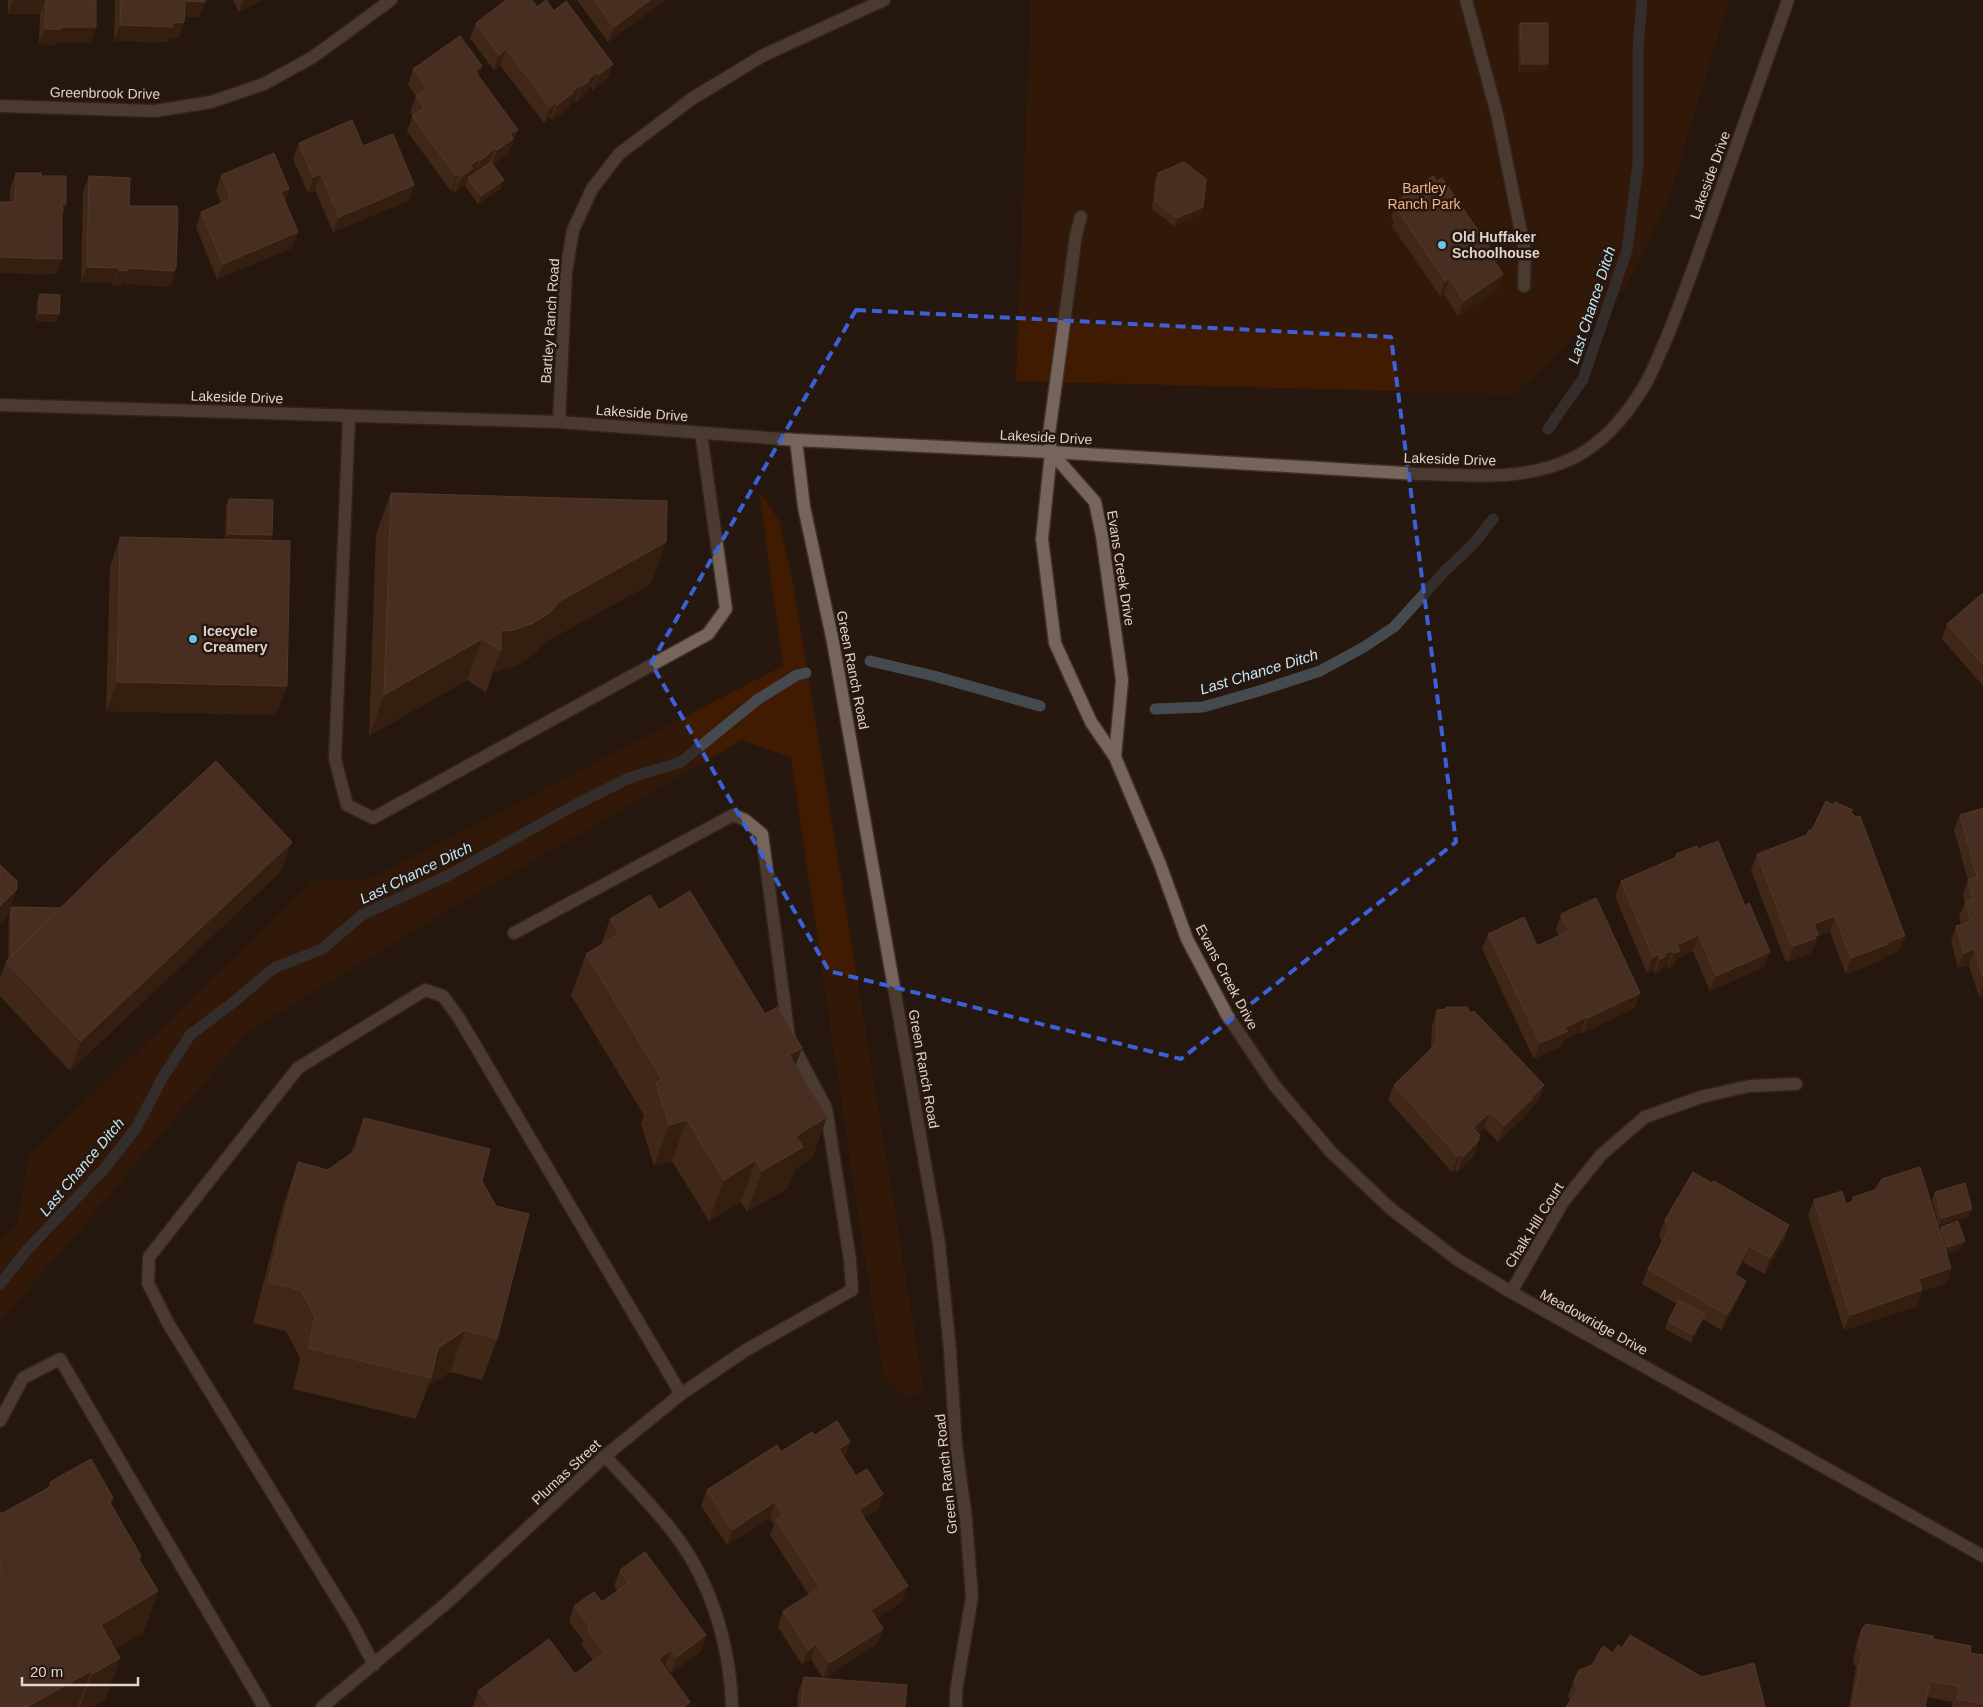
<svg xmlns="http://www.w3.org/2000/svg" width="1983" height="1707" font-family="Arial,sans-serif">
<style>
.green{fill:#401a01}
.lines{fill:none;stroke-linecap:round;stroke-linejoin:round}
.stream{stroke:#444a4e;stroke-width:11}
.lane-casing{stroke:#3d322d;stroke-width:15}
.street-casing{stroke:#3d322d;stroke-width:15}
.secondary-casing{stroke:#3d322d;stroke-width:15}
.lane{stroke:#77645a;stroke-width:12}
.street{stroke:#77645a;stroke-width:12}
.secondary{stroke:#77645a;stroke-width:12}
.wall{fill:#613a23}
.shaded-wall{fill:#442613}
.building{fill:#6f4b35;stroke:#80604d}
.marked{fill:none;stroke:#3a62d6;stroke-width:4;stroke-dasharray:10 6;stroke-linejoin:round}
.poi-dot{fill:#68c4f0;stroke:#27180f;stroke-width:2}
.labels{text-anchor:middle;stroke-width:5;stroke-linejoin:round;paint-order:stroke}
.street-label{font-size:14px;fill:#ded3cd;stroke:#27180f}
.park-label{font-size:14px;fill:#f5ae85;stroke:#27180f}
.poi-label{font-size:14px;font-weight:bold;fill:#ded3cd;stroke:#27180f;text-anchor:start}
.water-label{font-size:15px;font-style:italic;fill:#c6e5f5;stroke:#27180f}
</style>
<rect width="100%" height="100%" fill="#27180f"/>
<g class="green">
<polygon points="1031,0 1729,0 1667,203 1625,289 1588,321 1538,373 1513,394 1016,381"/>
<polygon points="759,491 779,520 794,588 924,1391 909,1399 884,1377 857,1207 791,758 742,740 458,904 247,1032 83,1226 0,1322 0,1242 17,1224 29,1156 314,881 369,880 783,666"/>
</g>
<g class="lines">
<g class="stream">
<polyline points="1548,429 1583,379 1627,250 1638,164 1638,48 1642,0"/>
<polyline points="870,661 934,676 1040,706"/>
<polyline points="1155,709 1203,707 1259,691 1320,671 1364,647 1394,627 1444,572 1474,543 1493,519"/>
<polyline points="0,1284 28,1249 104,1169 136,1128 163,1077 190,1035 235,1001 274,968 322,949 362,915 449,875 573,806 629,778 681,762 757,700 797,675 806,673"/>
</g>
<g class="lane-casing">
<g id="lane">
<polyline points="1466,0 1497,114 1525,252 1524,286"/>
<polyline points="349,416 335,759 347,805 373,818 708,634 726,609 701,433"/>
<polyline points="1051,452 1049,434 1076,235 1081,217"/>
<polyline points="514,933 733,815 745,820 762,834 789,1038 826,1108 850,1260 852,1290"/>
<polyline points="0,1421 23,1378 60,1359 264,1707"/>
<path d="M605 1456C626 1479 649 1502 669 1527 710 1577 730 1643 732 1707"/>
<polyline points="374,1665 352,1623 168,1323 148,1283 149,1257 298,1068 425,990 443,996 459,1018 681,1394"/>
</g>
</g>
<g class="street-casing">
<g id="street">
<polyline points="0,106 155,111 211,102 264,84 313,57 391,0"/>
<polyline points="559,422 566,272 573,230 592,189 619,154 693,98 764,55 884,0"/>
<polyline points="796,440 804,507 833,642 939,1243 950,1350 956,1445 966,1519 972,1597 956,1691 956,1707"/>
<polyline points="1051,452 1042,539 1055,643 1091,722 1115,757 1160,864 1187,939 1227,1015 1274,1085 1331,1152 1391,1209 1458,1260 1511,1292 1983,1556"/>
<polyline points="1051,452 1095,502 1102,536 1122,680 1115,757"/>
<polyline points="1511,1292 1563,1202 1601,1155 1645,1117 1701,1097 1749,1086 1796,1084"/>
<polyline points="322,1707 449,1601 605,1456 681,1394 746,1350 852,1290"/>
</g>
</g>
<g class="secondary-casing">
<path id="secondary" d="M0 405 559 422 796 440 1051 452 1419 474C1471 475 1526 482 1575 457 1604 442 1626 416 1643 388 1653 372 1659 355 1667 337 1681 303 1693 269 1705 235 1733 156 1761 78 1788 0"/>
</g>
<use href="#lane" class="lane"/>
<use href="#street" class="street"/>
<use href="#secondary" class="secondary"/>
</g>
<g class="wall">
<polygon points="8,0 96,0 96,27 90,43 56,42 55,45 39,44 40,14 8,14"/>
<polygon points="115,0 205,0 199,17 185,17 184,22 179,38 169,38 168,42 114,41"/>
<polygon points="233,0 263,0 239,12"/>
<polygon points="577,0 665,0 608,42"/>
<polygon points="537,7 554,11 613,64 607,79 592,91 592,87 585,93 583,97 576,102 575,100 569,105 568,109 552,120 550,118 544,123 500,65 494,70 470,38 476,23"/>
<polygon points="1520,23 1548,64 1545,71 1519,72 1518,31"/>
<polygon points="482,66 478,76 512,145 511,146 508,154 493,164 501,188 478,204 465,186 466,184 455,192 453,190 451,191 407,131 413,116 410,112 416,96 408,85 413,69"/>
<polygon points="299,143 363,146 414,185 408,201 333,232 315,190 308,193 293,159"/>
<polygon points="16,173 41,176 66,204 62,216 56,274 0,273 0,202 10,202 10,188"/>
<polygon points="1158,173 1200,215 1174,226 1152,209 1155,181"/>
<polygon points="221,175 289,189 285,201 298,232 292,248 217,279 196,227 201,212 221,203 216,191"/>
<polygon points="89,176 129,206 176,268 171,284 169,284 168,287 122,283 121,286 113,286 113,283 81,282 83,192"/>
<polygon points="1397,201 1489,253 1498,289 1458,316 1444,294 1440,296 1392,226 1394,221 1391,217"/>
<polygon points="40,294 56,322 36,321 37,302"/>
<polygon points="391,493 651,584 545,642 534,654 518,665 496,672 493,672 486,692 467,680 369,736 376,534"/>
<polygon points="229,499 270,541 276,715 106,711 110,567 120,537 225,540 226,506"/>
<polygon points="1983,593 1983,686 1942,639 1947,624"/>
<polygon points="1983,808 1983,996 1979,997 1969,965 1958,968 1951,941 1956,926 1961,924 1959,917 1965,902 1963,895 1968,880 1954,830 1960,815"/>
<polygon points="1852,814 1905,936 1899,951 1883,957 1883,960 1846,974 1830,932 1818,936 1813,950 1811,951 1810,954 1788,962 1785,960 1751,870 1757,854 1807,835"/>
<polygon points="1698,849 1745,906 1770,952 1764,967 1710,991 1693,951 1677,958 1674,966 1668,969 1667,966 1661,969 1660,972 1655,974 1654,970 1647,973 1615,896 1621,881 1674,859 1676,854"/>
<polygon points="281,871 70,1071 0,996 0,977 6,962 8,959 9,914 11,907 61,908"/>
<polygon points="659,910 765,1014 802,1048 795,1065 827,1117 812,1158 795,1169 788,1188 747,1212 741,1202 709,1221 672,1161 654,1166 641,1124 644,1115 571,995 586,954 601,945 610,919"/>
<polygon points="1561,914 1635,1008 1583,1033 1581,1032 1564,1040 1562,1046 1534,1059 1482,949 1488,934 1537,946 1559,936 1556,930"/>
<polygon points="1446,1007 1470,1013 1539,1100 1529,1110 1527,1114 1498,1142 1484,1127 1478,1133 1480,1135 1474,1156 1457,1172 1455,1170 1452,1172 1388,1100 1394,1085 1431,1050 1432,1025 1437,1010 1446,1009"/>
<polygon points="364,1118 482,1181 497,1339 482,1380 450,1372 428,1386 416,1419 293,1389 300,1358 286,1331 253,1323 284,1203 298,1162 328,1170 351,1153"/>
<polygon points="1712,1183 1789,1225 1784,1241 1764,1274 1743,1262 1736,1275 1740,1296 1721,1330 1703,1319 1691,1343 1665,1329 1668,1321 1677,1304 1642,1284 1648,1269 1662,1241 1659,1236 1665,1220"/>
<polygon points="1935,1192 1970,1216 1939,1225 1932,1200"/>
<polygon points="1853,1197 1940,1231 1941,1227 1962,1249 1947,1254 1951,1268 1946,1284 1922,1291 1917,1306 1844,1330 1808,1215 1814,1200 1846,1204 1851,1202"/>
<polygon points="781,1452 844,1458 856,1476 883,1494 878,1510 864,1518 902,1602 876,1618 883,1629 877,1644 823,1678 905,1707 797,1707 798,1692 804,1677 823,1678 811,1659 802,1665 778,1627 783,1611 809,1595 770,1535 774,1525 770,1518 727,1545 701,1506 707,1490"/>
<polygon points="50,1482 113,1498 111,1504 141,1556 140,1560 158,1591 143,1633 114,1649 120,1658 105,1700 92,1707 0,1707 0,1512 1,1514 48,1488"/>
<polygon points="620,1570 706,1635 701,1651 671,1673 665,1665 664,1666 690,1702 688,1707 473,1707 478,1691 575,1674 593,1660 582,1645 583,1640 569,1622 574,1606 602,1602 618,1591 614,1586"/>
<polygon points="1862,1629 1933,1639 1970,1653 1983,1704 1982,1707 1952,1707 1953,1702 1927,1697 1925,1707 1849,1707 1856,1667 1853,1663 1856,1645"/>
<polygon points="1622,1648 1702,1677 1570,1701 1568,1696 1574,1681 1592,1665"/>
</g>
<g class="shaded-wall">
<polygon points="13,0 45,0 40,14 8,14"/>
<polygon points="243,0 263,0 239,12"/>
<polygon points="650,0 665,0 608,42 614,27"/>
<polygon points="185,1 205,2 199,17 180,17"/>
<polygon points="184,22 179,38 169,38 168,42 114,41 120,25"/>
<polygon points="62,27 96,27 90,43 56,42 55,45 39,44 45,29"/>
<polygon points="506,49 500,65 494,70 499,55"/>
<polygon points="613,64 607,79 592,91 598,75"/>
<polygon points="1522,64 1548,64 1545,71 1519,72"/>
<polygon points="482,66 477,81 475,71"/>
<polygon points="598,72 592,87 585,93 583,97 576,102 582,86 588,79"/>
<polygon points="581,85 575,100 569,105 568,109 552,120 557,105"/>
<polygon points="556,103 550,118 544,123 550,107"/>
<polygon points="518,130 508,154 491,166 497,150 510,134"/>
<polygon points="495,148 489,163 475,175 481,160"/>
<polygon points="480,159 474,174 468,178 466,184 455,192 461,177 470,165"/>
<polygon points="321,174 315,190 308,193 313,177"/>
<polygon points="458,174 453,190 451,191 456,176"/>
<polygon points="504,180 501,188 478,204 481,196"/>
<polygon points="414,185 408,201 333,232 339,217"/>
<polygon points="289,189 283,205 281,192"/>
<polygon points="62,204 66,204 63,212"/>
<polygon points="1203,207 1200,215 1174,226 1177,218"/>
<polygon points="298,232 292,248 217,279 223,264"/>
<polygon points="0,257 62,259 56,274 0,273"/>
<polygon points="87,267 119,268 113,283 81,282"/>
<polygon points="127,268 176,268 171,284 169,284 168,287 122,283 121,286 113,286 119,270"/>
<polygon points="1503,274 1498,289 1458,316 1464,301"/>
<polygon points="1449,278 1444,294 1440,296 1445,281"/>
<polygon points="39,313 59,314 56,322 36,321"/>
<polygon points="228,534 272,535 270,543 225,542"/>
<polygon points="666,542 651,584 545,642 534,654 518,665 496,672 493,672 501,650 501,630 560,601"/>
<polygon points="482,639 467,680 369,736 384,695"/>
<polygon points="117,682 287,686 276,715 106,711"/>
<polygon points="292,842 281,871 70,1071 81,1041"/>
<polygon points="17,889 6,918 0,924 0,906"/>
<polygon points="1835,916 1830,932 1818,936 1813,950 1811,951 1810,954 1788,962 1794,946 1814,924"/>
<polygon points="1699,935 1693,951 1677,958 1674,966 1668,969 1677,945"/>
<polygon points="1905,936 1899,951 1883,957 1883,960 1846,974 1851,958 1888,942"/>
<polygon points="1975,949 1969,965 1958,968 1964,953"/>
<polygon points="1672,951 1667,966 1661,969 1660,972 1655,974 1660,959 1664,954"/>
<polygon points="1770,952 1764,967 1710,991 1716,976"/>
<polygon points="1659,954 1654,970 1647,973 1653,957"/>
<polygon points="1983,985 1983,996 1979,997"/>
<polygon points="1640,993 1635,1008 1583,1033 1588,1018"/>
<polygon points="1586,1017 1581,1032 1564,1040 1562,1046 1534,1059 1540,1043 1564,1028"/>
<polygon points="802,1048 787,1089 789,1055"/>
<polygon points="1544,1085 1539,1100 1529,1110 1527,1114 1498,1142 1504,1126 1532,1097"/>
<polygon points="1490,1112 1484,1127 1467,1143 1473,1128"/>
<polygon points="827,1117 812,1158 795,1169 788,1188 747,1212 762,1171 796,1136"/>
<polygon points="687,1120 672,1161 654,1166 669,1125"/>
<polygon points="1480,1135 1478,1142 1479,1140 1474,1156 1457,1172 1463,1157"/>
<polygon points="1461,1154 1455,1170 1452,1172 1458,1157"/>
<polygon points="756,1160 741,1202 709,1221 724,1180"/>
<polygon points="1972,1209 1970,1216 1939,1225 1942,1218"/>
<polygon points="1789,1225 1784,1241 1764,1274 1770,1258"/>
<polygon points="1965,1241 1962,1249 1946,1254 1948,1247"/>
<polygon points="1749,1246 1743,1262 1728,1289 1734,1274"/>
<polygon points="1951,1268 1946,1284 1922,1291 1917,1306 1844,1330 1850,1315 1919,1279"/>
<polygon points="1746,1281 1740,1296 1721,1330 1727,1315"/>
<polygon points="1705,1314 1702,1322 1691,1343 1693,1335"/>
<polygon points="465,1330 450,1372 428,1386 431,1378 438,1348"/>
<polygon points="850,1442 845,1457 839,1449"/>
<polygon points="883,1494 878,1510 853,1525 859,1510"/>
<polygon points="775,1502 770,1518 727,1545 732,1530"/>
<polygon points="908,1586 902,1602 865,1625 871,1610"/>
<polygon points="158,1591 143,1633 86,1666 101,1625"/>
<polygon points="883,1629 877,1644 823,1679 829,1663"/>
<polygon points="706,1635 701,1651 671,1673 677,1657"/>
<polygon points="817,1644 811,1659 802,1665 808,1650"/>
<polygon points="671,1650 665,1665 653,1674 659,1659"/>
<polygon points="120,1658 105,1700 92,1707 80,1707 92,1674"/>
<polygon points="91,1671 77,1707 27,1707"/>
<polygon points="690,1702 688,1707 683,1707"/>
</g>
<g class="building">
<polygon points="46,0 96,0 96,27 62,27 61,29 45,29"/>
<polygon points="121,0 205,0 205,2 185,1 184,22 173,23 173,27 120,25"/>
<polygon points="506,0 532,0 537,7 546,0 554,11 566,1 613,64 598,75 598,72 588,79 589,81 582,86 581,85 572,91 573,93 557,105 556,103 550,107 506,49 499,55 476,23"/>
<polygon points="594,0 650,0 614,27"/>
<polygon points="1520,23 1548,23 1548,64 1522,64"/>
<polygon points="460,36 482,66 475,71 518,130 510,134 513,139 497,150 495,148 481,160 480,159 470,165 473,168 461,177 458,174 456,176 412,116 424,108 416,96 427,88 413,69"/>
<polygon points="352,120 363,146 393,134 414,185 339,217 321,174 313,177 299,143"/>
<polygon points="274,153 289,189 281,192 298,232 223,264 201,212 231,199 221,175"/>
<polygon points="491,162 504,180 481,196 468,178"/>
<polygon points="1184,162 1206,179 1203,207 1177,218 1155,201 1158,173"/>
<polygon points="16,173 41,173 41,176 66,176 66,204 62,204 63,212 62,211 62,259 0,257 0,202 15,202"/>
<polygon points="89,176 130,178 129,206 177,206 177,210 178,210 176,268 174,268 174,271 127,268 127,271 119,270 119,268 87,267"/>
<polygon points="1433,176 1437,181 1442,178 1490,248 1487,251 1503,274 1464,301 1449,278 1445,281 1398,211 1401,207 1397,201"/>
<polygon points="40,294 60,295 59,314 39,313"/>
<polygon points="391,493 667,501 666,542 560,601 549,613 533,623 511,631 501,630 501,650 482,639 384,695"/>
<polygon points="229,499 273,500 272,535 228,534"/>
<polygon points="120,537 290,541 287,686 117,682"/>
<polygon points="1983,593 1983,664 1947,624"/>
<polygon points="216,761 292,842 81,1041 6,962 108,861"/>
<polygon points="1826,801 1833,805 1835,802 1853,810 1851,812 1856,817 1860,816 1905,936 1888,942 1888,944 1851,958 1835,916 1814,924 1818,935 1814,936 1816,938 1794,946 1791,945 1757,854 1807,835 1809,830 1812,830"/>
<polygon points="1983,808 1983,977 1975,949 1964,953 1956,926 1971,922 1965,901 1973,899 1968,880 1977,877 1960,815"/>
<polygon points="1718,841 1745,906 1749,903 1770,952 1716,976 1699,935 1677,945 1680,951 1674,953 1672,951 1664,954 1666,956 1660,959 1659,954 1653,957 1621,881 1677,857 1676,854 1697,846 1698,849"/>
<polygon points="0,865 17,881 17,889 0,906"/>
<polygon points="690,891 765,1014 777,1007 802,1048 789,1055 827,1117 796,1136 803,1147 762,1171 756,1160 724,1180 687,1120 669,1125 656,1083 662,1079 586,954 619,934 610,919 650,895 659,910"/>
<polygon points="1596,898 1640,993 1588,1018 1586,1017 1564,1028 1568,1031 1540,1043 1488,934 1524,917 1537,946 1569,931 1561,914"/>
<polygon points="11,907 61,908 11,956"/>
<polygon points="1446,1007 1467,1007 1470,1013 1474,1011 1544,1085 1532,1097 1533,1098 1504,1126 1490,1112 1473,1128 1480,1135 1478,1138 1479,1140 1463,1157 1461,1154 1458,1157 1394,1085 1433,1047 1436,1042 1437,1010 1446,1009"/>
<polygon points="364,1118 490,1149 482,1181 496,1206 529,1214 497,1339 465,1330 438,1348 431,1378 308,1348 315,1317 301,1290 268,1282 298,1162 328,1170 356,1150"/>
<polygon points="1920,1167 1951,1268 1919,1279 1922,1290 1850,1315 1814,1200 1842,1191 1846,1204 1854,1201 1853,1197 1875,1190 1882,1179"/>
<polygon points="1693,1172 1712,1183 1714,1181 1789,1225 1770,1258 1749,1246 1734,1274 1746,1281 1727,1315 1648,1269 1669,1229 1665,1220"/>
<polygon points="1965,1183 1972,1209 1942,1218 1935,1192"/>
<polygon points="1958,1221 1965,1241 1948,1247 1941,1227"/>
<polygon points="1679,1300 1705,1314 1693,1335 1668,1321"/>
<polygon points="837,1421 850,1442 839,1449 856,1476 867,1469 883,1494 859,1510 908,1586 871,1610 883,1629 829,1663 817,1644 808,1650 783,1611 820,1588 776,1520 783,1515 775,1502 732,1530 707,1490 777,1445 781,1452 812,1432 815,1435"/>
<polygon points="91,1459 113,1498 109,1501 141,1556 138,1558 158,1591 101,1625 120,1658 92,1674 91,1671 27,1707 0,1707 0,1571 2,1570 0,1567 0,1512 1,1514 52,1486 50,1482"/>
<polygon points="645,1552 706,1635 677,1657 671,1650 659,1659 690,1702 683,1707 490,1707 478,1691 549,1639 575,1674 604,1652 588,1630 589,1625 574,1606 594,1592 602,1602 628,1583 620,1570"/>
<polygon points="1866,1624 1933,1636 1933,1639 1971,1646 1970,1653 1983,1655 1983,1704 1957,1699 1959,1686 1930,1681 1925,1707 1852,1707 1862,1652 1858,1648 1862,1629"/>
<polygon points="1630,1635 1702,1677 1754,1663 1765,1707 1566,1707 1578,1690 1574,1681 1579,1670 1592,1665 1603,1646 1613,1653 1618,1645 1622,1648"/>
<polygon points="804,1677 907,1685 905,1707 801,1707"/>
</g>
<path d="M0 0H1983V1707H0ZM856 310 1391 337 1456 842 1181 1059 829 971 651 663Z" fill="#27180f" fill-opacity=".55" fill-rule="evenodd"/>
<path class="marked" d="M856 310 1391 337 1456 842 1181 1059 829 971 651 663Z"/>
<g class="poi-dot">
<circle cx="1442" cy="245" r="5"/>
<circle cx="193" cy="639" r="5"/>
</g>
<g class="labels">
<g class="street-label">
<text transform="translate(105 93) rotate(1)" y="5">Greenbrook Drive</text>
<text transform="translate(1710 175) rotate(-70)" y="5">Lakeside Drive</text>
<text transform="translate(550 321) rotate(-86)" y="5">Bartley Ranch Road</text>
<text transform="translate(237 397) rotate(2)" y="5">Lakeside Drive</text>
<text transform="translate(642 413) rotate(4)" y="5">Lakeside Drive</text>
<text transform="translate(1046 437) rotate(3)" y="5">Lakeside Drive</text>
<text transform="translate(1450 459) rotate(2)" y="5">Lakeside Drive</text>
<text transform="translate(1121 568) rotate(81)" y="5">Evans Creek Drive</text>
<text transform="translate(853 670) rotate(79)" y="5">Green Ranch Road</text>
<text transform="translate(1227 977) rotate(62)" y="5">Evans Creek Drive</text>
<text transform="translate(924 1069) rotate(80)" y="5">Green Ranch Road</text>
<text transform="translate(1534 1225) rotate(-58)" y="5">Chalk Hill Court</text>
<text transform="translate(1594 1322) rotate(29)" y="5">Meadowridge Drive</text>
<text transform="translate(566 1472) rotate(-43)" y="5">Plumas Street</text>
<text transform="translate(946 1474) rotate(-96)" y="5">Green Ranch Road</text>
</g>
<g class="park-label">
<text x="1424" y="193">Bartley<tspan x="1424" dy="16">Ranch Park</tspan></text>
</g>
<g class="poi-label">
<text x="1452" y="242">Old Huffaker<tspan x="1452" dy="16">Schoolhouse</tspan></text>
<text x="203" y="636">Icecycle<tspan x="203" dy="16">Creamery</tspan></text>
</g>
<g class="water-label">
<text transform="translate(1592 305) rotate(-72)" y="5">Last Chance Ditch</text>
<text transform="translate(1259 672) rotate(-17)" y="5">Last Chance Ditch</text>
<text transform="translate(416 873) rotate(-26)" y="5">Last Chance Ditch</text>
<text transform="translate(82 1167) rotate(-50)" y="5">Last Chance Ditch</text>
</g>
</g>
<path d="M22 1677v8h116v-8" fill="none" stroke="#ded3cd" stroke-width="2.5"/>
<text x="30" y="1677" font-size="15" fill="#ded3cd" stroke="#27180f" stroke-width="4" paint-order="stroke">20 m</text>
</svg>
